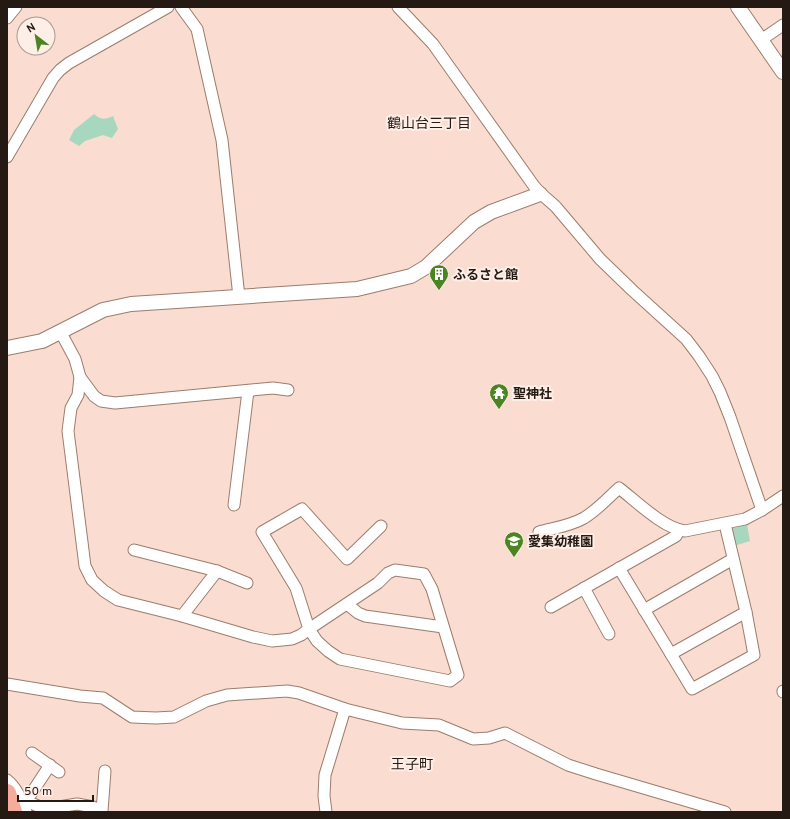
<svg xmlns="http://www.w3.org/2000/svg" width="790" height="819" font-family="Overpass,'Noto Sans JP',sans-serif">
<style>
.green{fill:#a7d8bf}
.lines{fill:none;stroke-linecap:round;stroke-linejoin:round}
.minor-casing{stroke:#9c7c6d;stroke-width:13}
.tertiary-casing{stroke:#9c7c6d;stroke-width:16}
.primary-casing{stroke:#a95440;stroke-width:20}
.minor{stroke:#fff;stroke-width:11}
.tertiary{stroke:#fff;stroke-width:14}
.primary{stroke:#f6ac9b;stroke-width:18}
.labels{text-anchor:middle;stroke-width:4;stroke-linejoin:round;paint-order:stroke}
.poi-label{font-size:13px;font-weight:bold;fill:#251913;stroke:#fdeee7;text-anchor:start}
.neighbourhood-label{font-size:14px;fill:#251913;stroke:#fdeee7}
</style>
<rect width="100%" height="100%" fill="#faddd0"/>
<g class="green">
<path d="M94 114C102 120 104 120 113 116L118 129 112 138 103 135 85 141 79 146 69 140 74 130Z"/>
<polygon points="747,524 750,541 734,546 730,529"/>
</g>
<g class="lines">
<g class="minor-casing">
<g id="minor">
<polyline points="181,7 197,29 222,140 239,297"/>
<path d="M398 7 433 44 534 186C541 195 549 200 556 207L600 259 632 290 686 339 699 356 712 376 720 392 730 417 762 510"/>
<polyline points="7,18 16,7"/>
<polyline points="761,40 783,25"/>
<polyline points="7,157 53,78 60,70 69,63 168,7"/>
<polyline points="60,331 75,359 80,377 78,395 71,408 68,431 85,566 92,580 104,591 118,600 182,616 253,637 272,641 292,639 301,635 309,629 378,583 388,573 395,570 424,574 432,589 458,675 450,681 340,659 328,651 317,641 309,629 296,588 262,532 302,509 347,559 381,526"/>
<polyline points="80,377 94,396 101,401 115,403 273,388 288,390"/>
<polyline points="234,505 248,391"/>
<path d="M539 532C554 528 570 526 584 518 597 510 608 498 619 488 636 501 663 528 685 531L745 519 762 510 783 496"/>
<polyline points="134,550 217,571 247,583"/>
<polyline points="619,568 692,689 754,655 746,612 725,524"/>
<polyline points="584,588 609,634"/>
<polyline points="347,604 358,613 365,616 443,627"/>
<polyline points="551,607 676,536 679,530"/>
<polyline points="644,610 733,559"/>
<polyline points="182,616 217,571"/>
<polyline points="671,654 746,612"/>
<polyline points="7,684 80,696 103,698 132,717 156,718 174,717 206,701 227,695 287,691 299,693 345,709 402,723 439,725 473,739 489,738 505,733 568,765 596,774 725,812"/>
<polyline points="783,691 783,692"/>
<polyline points="32,753 59,772"/>
<path d="M7 780C17 788 22 800 26 812"/>
<polyline points="22,801 31,803 40,807 59,807 77,804 93,807 102,811 105,771"/>
<polyline points="22,801 31,794 50,765"/>
<polyline points="326,812 324,796 325,775 345,709"/>
</g>
</g>
<g class="tertiary-casing">
<g id="tertiary">
<polyline points="738,7 783,72"/>
<polyline points="7,348 42,341 103,310 131,304 357,289 411,276 426,267 474,222 491,212 540,194"/>
</g>
</g>
<g class="primary-casing">
<polyline id="primary" points="7,793 13,812"/>
</g>
<use href="#minor" class="minor"/>
<use href="#tertiary" class="tertiary"/>
<use href="#primary" class="primary"/>
</g>
<defs>
<g id="building-pin" transform="scale(1)"><path d="M0 17L-7.5 6A9.5 9.5 0 1 1 7.5 6Z" fill="#4b8522" stroke="#fdeee7"/><path d="M-4-6H4V6H1V3H-1V6H-4ZM-2.5-4.3h1.7v1.8h-1.7ZM.8-4.3h1.7v1.8H.8ZM-2.5-1h1.7V.8h-1.7ZM.8-1h1.7V.8H.8Z" fill="#fff"/></g>
<g id="temple-pin" transform="scale(1)"><path d="M0 17L-7.5 6A9.5 9.5 0 1 1 7.5 6Z" fill="#4b8522" stroke="#fdeee7"/><path d="M0-6L5-2H3V0L6.5 2.5H4V6H1.5V3h-3V6H-4V2.5H-6.5L-3 0V-2H-5Z" fill="#fff"/></g>
<g id="school-pin" transform="scale(1)"><path d="M0 17L-7.5 6A9.5 9.5 0 1 1 7.5 6Z" fill="#4b8522" stroke="#fdeee7"/><path d="M0-5L7-2L0 1L-7-2ZM-4 1L0 2.5L4 1V4Q0 6-4 4Z" fill="#fff"/></g>
</defs>
<g fill-rule="evenodd">
<use href="#building-pin" x="439" y="274"/>
<use href="#temple-pin" x="499" y="393"/>
<use href="#school-pin" x="514" y="541"/>
</g>
<g class="labels">
<g class="poi-label">
<text x="453" y="279">ふるさと館</text>
<text x="513" y="398">聖神社</text>
<text x="528" y="546">愛集幼稚園</text>
</g>
<g class="neighbourhood-label">
<text x="429" y="128">鶴山台三丁目</text>
<text x="412" y="769">王子町</text>
</g>
</g>
<rect width="790" height="819" fill="none" stroke="#251913" stroke-width="16"/>
<g transform="translate(36 36) rotate(329)"><circle r="19" fill="#fdeee7" stroke="#a79992"/>
<path d="M0-3L7 15L0 10L-7 15Z" fill="#4b8522"/>
<text y="-6" font-size="11" font-weight="bold" text-anchor="middle" fill="#251913">N</text>
</g>
<path d="M18 795v6h75v-6" fill="none" stroke="#251913" stroke-width="2"/>
<text x="24" y="795" font-size="12" fill="#251913" stroke="#fdeee7" stroke-width="3" paint-order="stroke">50 m</text>
</svg>
